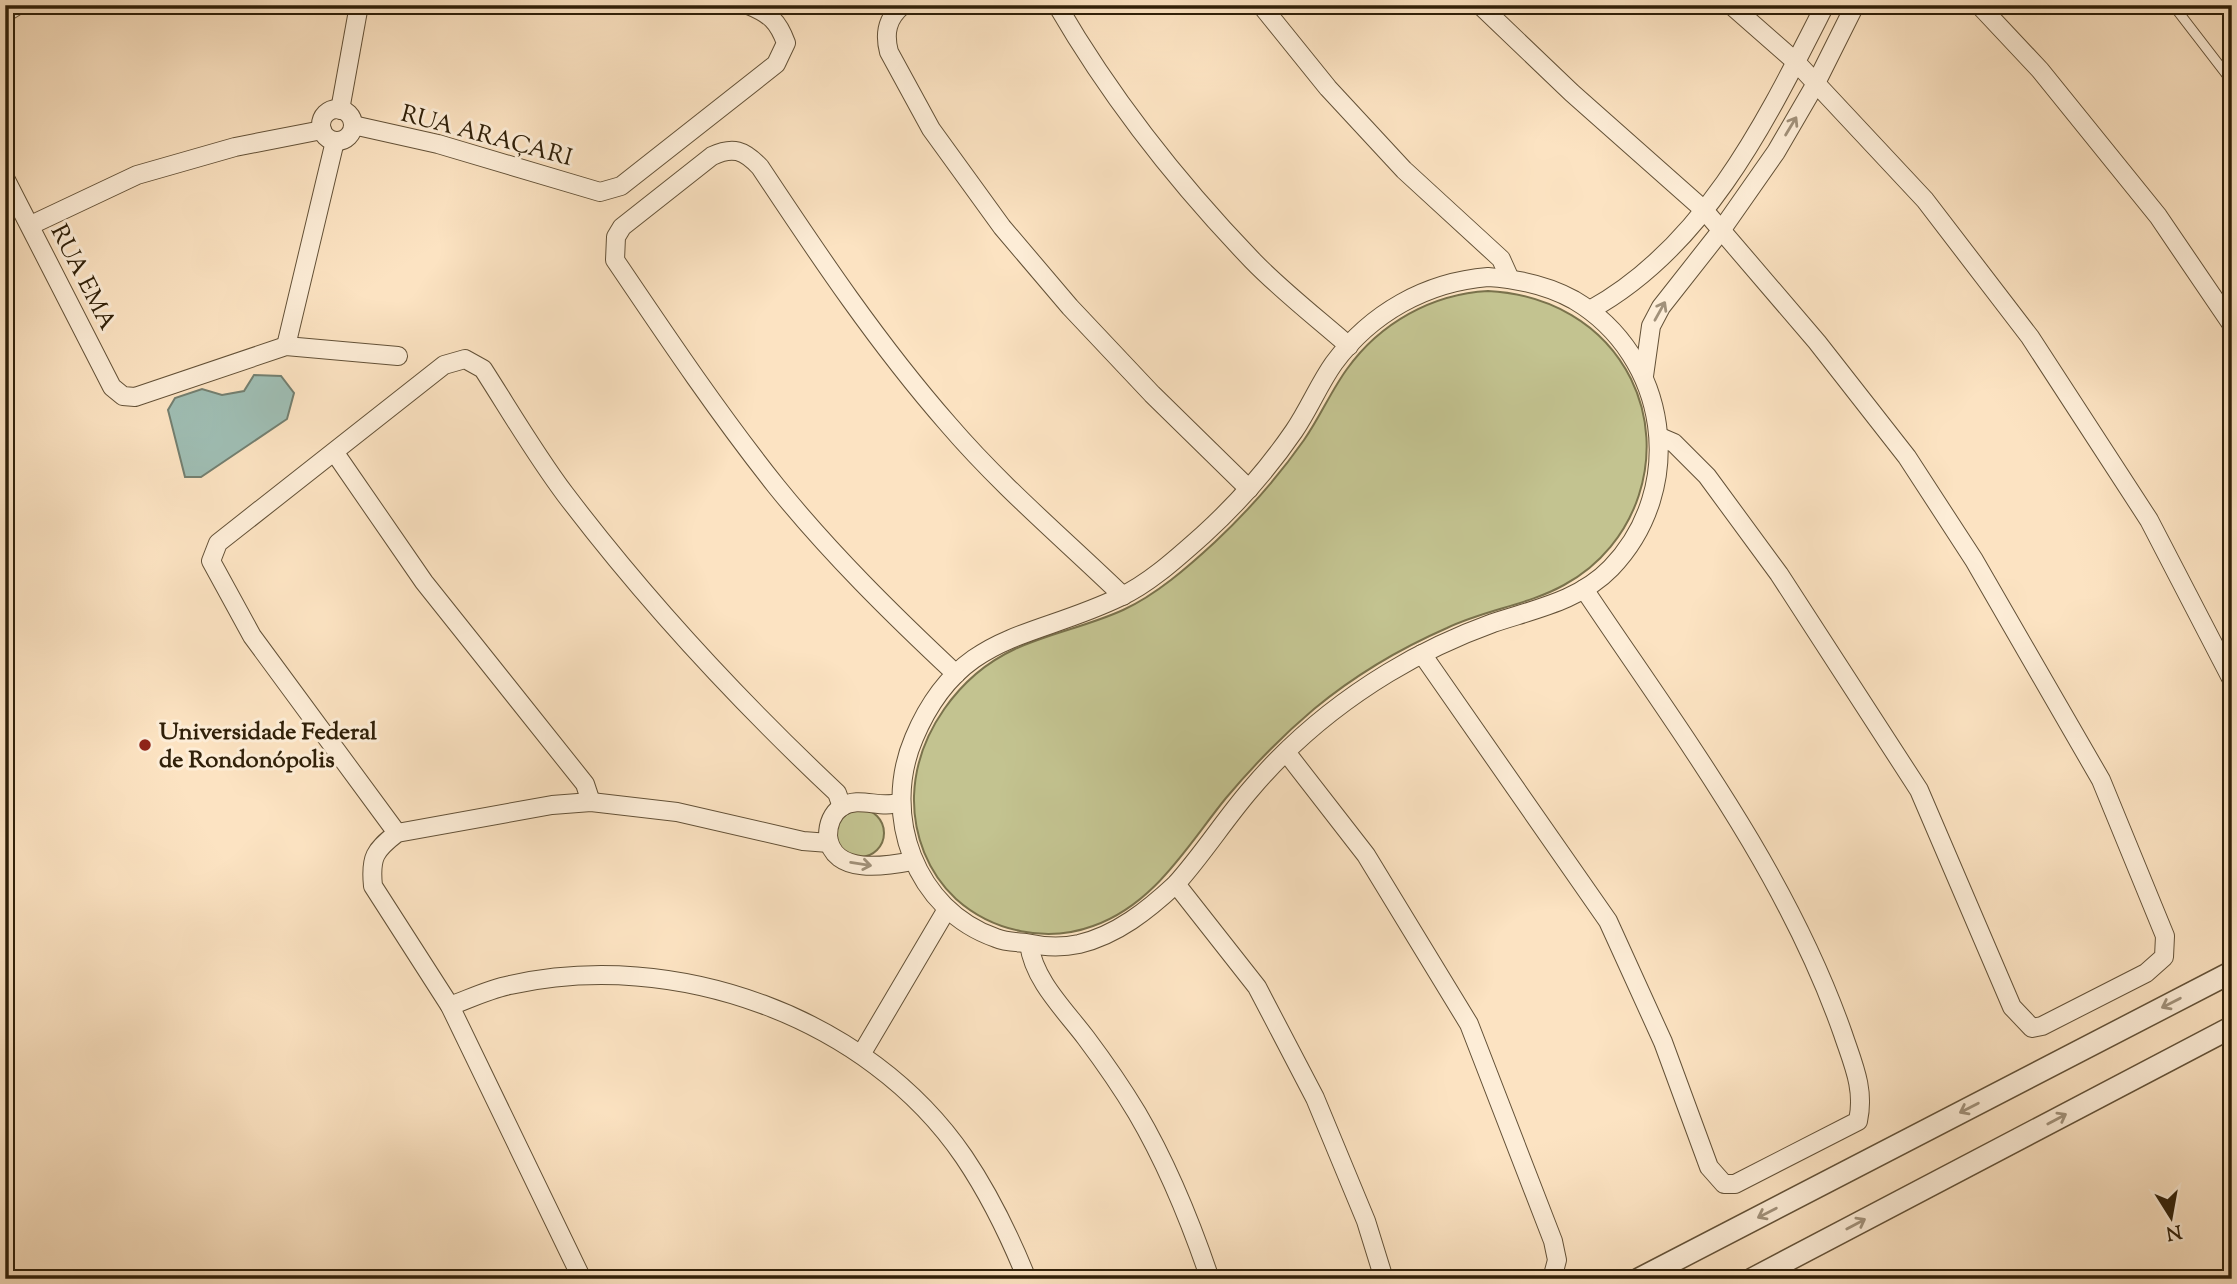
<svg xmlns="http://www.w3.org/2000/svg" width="2237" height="1284" font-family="'Sorts Mill Goudy',serif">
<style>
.green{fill:#c3c390;stroke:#7a724c;stroke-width:2}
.water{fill:#9fbeb4;stroke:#737f70;stroke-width:2}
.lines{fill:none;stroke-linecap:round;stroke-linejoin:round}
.service-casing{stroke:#635137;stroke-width:11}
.minor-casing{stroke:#635137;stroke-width:20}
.tertiary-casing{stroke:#635137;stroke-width:24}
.service{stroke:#fdedd7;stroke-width:9}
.minor{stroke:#fdedd7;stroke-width:18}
.tertiary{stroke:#fdedd7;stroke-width:21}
.oneway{stroke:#a1917a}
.poi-dot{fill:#8f2418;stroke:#fdedd7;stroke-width:2.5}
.labels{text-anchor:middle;stroke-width:6;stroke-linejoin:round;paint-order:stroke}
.street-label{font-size:24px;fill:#302009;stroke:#fdedd7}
.poi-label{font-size:24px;font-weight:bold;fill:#302009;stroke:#fdedd7;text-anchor:start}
</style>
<rect width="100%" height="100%" fill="#fce3c2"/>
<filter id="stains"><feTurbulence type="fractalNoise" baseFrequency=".00286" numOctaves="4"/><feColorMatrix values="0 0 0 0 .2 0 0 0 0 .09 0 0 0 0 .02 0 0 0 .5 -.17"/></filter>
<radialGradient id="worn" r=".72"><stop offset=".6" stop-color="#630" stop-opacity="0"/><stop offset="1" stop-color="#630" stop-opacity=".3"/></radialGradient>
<g class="green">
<path d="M1488 291C1548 294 1603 323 1631 379 1668 454 1637 546 1564 585 1528 605 1484 610 1447 628 1399 649 1354 676 1314 709 1282 736 1253 766 1226 798 1187 846 1155 904 1093 926 1047 943 993 932 956 899 928 873 913 835 914 796 916 734 959 675 1015 649 1050 633 1088 626 1123 610 1156 595 1188 567 1215 542 1248 511 1278 477 1304 440 1320 417 1331 391 1347 369 1380 323 1432 294 1488 291Z"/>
<circle cx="860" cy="833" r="24"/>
</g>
<polygon class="water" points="254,375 281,376 294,393 287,419 201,477 185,477 168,410 175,398 202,389 222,395 244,391"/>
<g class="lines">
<g class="service-casing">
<polyline id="service" points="2173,5 2230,79"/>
</g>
<g class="minor-casing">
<g id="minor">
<path d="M903 5C887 18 884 33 889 52L931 129 1002 227 1070 307 1152 394 1249 489"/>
<path d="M1057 5C1111 98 1178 183 1252 260 1282 291 1317 318 1349 346"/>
<polyline points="1261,5 1328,88 1404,170 1501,259 1510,279"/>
<polyline points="1480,5 1572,93 1704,210 1817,342 1907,457 1974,560 2101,780 2165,936 2164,957 2146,973 2042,1026 2032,1028 2012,1007 1919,790 1779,574 1707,476 1674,443 1660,437"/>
<polyline points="1731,5 1796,62 1925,200 2030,337 2149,520 2232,680"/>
<polyline points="1979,5 2040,70 2158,216 2232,325"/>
<polyline points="5,13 18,5"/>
<circle cx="337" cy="125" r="16"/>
<polyline points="340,110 359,5"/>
<path d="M353 125 438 144 600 192 621 186 776 64 786 43C778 21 770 14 748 5"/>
<polyline points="5,178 112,387 123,396 135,397 286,346 398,356"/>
<polyline points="31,225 137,175 235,147 322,130"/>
<path d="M1488 277C1518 279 1547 285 1574 300 1669 356 1688 488 1611 568 1579 601 1535 609 1493 623 1457 636 1421 653 1388 673 1337 704 1290 743 1251 789 1225 819 1203 854 1176 884 1148 910 1117 935 1079 944 1060 948 1044 947 1026 943 1016 942 1005 942 996 938 915 910 881 815 914 738 959 631 1031 640 1120 597 1150 583 1178 557 1203 535 1237 504 1268 469 1294 431 1309 409 1319 384 1334 363 1371 313 1426 282 1488 277Z"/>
<path d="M1590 310C1706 246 1767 119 1825 5"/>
<polyline points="286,346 335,141"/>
<polyline points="1644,376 1651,326 1661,307 1720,232 1776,152 1815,85 1855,5"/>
<polyline points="335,453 424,582 585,784 591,802"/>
<path d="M1422 654 1608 921 1663 1042 1709 1167 1724 1184H1735L1858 1121C1865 1089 1853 1064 1843 1034 1786 871 1679 731 1584 589"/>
<path d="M956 674C893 615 830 553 776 486 718 413 667 337 615 260L616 237 622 227 712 156C733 146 744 150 760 167 819 256 878 344 948 424 1002 487 1064 539 1123 596"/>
<polyline points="1286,752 1366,855 1469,1024 1553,1241 1557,1260 1552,1279"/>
<path d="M900 802C880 810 860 795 841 807 832 814 828 825 828 836 832 876 887 866 913 861"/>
<path d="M397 833 252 636 211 561 218 543 444 365 465 359 483 369C510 411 535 454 565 494 647 602 738 700 837 793L842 807"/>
<polyline points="1176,884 1257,987 1315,1098 1366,1221 1384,1279"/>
<path d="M1029 944C1034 981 1065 1010 1086 1038 1104 1062 1122 1088 1137 1113 1167 1164 1191 1223 1210 1279"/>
<path d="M450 1006C469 999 489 989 510 985 674 948 868 1016 964 1157 989 1194 1010 1237 1027 1279"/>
<polyline points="862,1053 947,909"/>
<path d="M582 1279 450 1006 373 886C370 857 375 850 397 833L552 805 591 802 677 812 803 841 829 843"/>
</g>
</g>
<g class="tertiary-casing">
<g id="tertiary">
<polyline points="1639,1279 2232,972"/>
<polyline points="1752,1279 2232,1027"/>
</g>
</g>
<use href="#service" class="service"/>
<use href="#minor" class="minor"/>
<use href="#tertiary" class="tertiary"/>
</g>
<defs><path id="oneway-shaft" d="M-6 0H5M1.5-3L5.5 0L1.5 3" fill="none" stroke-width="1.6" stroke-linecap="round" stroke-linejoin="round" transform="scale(1.75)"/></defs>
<g class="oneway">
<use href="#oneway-shaft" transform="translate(1791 126) rotate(-59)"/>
<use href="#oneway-shaft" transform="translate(1660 311) rotate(-61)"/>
<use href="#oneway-shaft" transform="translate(861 864) rotate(9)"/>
<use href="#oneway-shaft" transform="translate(2171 1003) rotate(153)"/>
<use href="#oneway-shaft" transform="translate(1969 1108) rotate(153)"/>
<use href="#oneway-shaft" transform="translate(2057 1119) rotate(-28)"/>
<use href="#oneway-shaft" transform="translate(1767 1213) rotate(153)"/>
<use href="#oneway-shaft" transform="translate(1856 1224) rotate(-28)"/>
</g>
<circle class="poi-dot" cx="145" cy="745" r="7"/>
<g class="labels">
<g class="street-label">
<text transform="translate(487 135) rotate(15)" y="8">RUA ARAÇARI</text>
<text transform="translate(84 277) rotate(63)" y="8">RUA EMA</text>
</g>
<g class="poi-label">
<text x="159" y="739">Universidade Federal<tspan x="159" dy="28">de Rondonópolis</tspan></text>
</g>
</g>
<rect width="2237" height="1284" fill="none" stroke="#fce3c2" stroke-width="28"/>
<rect x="7" y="7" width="2223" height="1270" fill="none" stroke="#302009" stroke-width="3.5"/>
<rect x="14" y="14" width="2209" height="1256" fill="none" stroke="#302009" stroke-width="2"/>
<g transform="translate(2171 1217) rotate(169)" stroke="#fdedd7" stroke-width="5" paint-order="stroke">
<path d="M0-5L12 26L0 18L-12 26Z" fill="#302009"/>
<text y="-10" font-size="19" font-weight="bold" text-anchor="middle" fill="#302009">N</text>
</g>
<rect width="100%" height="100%" filter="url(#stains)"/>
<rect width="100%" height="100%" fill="url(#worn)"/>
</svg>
